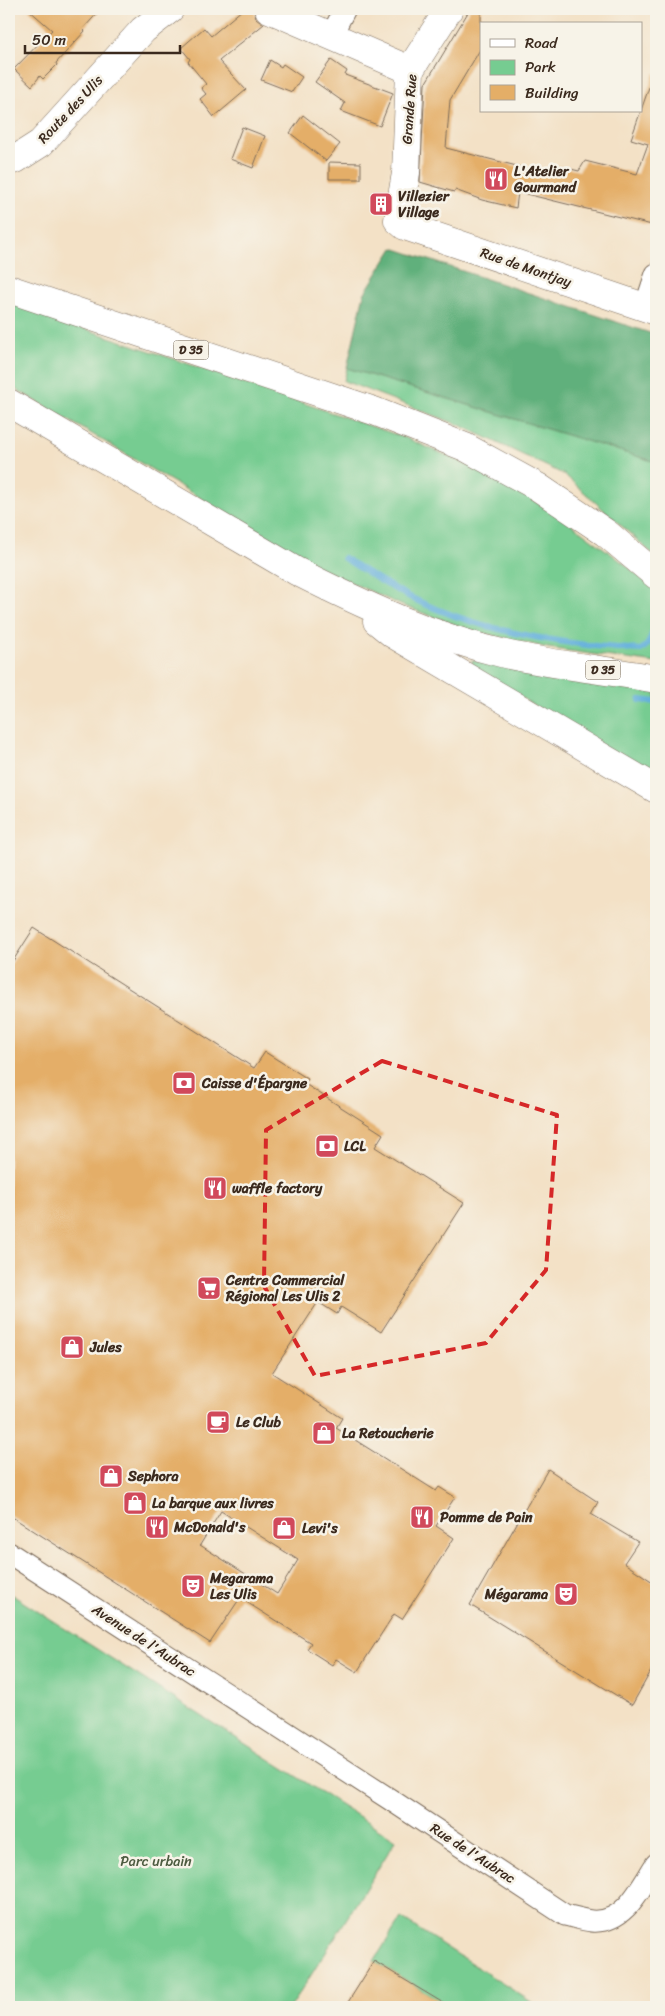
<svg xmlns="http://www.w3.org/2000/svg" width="665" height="2016" font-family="Sriracha,sans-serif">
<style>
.green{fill:#76cc91;stroke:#587b58}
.forest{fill:#60b07b;stroke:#4e6d4c}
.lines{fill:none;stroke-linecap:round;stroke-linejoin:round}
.stream{stroke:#61afdb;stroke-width:6}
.building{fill:#e4ae67;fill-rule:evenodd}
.street-casing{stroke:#7b6a59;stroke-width:23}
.secondary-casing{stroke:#7b6a59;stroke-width:29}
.primary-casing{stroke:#7b6a59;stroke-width:29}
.street{stroke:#fff;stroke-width:21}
.secondary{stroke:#fff;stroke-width:28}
.primary{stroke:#fff;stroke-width:28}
.marked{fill:none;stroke:#d62828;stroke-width:4;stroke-dasharray:10 6;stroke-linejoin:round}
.labels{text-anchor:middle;stroke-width:5;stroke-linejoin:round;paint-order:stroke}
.shield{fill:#f7f3e8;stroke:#73665b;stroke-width:1}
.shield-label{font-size:12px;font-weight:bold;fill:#3b2a1e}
.street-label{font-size:14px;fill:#3b2a1e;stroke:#f7f3e8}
.poi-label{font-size:14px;font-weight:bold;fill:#3b2a1e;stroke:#f7f3e8;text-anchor:start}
.park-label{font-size:14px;fill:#4d5b40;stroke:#f7f3e8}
</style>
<rect width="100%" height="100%" fill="#f7f3e8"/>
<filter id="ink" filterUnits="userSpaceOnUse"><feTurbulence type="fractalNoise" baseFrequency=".02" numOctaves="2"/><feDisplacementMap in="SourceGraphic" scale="10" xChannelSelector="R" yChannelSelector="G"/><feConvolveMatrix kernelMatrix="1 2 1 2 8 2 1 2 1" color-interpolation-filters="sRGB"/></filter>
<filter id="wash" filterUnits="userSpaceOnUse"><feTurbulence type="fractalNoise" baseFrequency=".0096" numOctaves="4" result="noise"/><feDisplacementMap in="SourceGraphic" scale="20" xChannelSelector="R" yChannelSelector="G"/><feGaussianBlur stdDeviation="1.12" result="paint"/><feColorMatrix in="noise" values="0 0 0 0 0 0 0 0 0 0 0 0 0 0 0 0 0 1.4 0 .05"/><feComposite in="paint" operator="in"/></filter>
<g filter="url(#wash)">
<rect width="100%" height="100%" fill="#f3e1c6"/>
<g class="green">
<polygon points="9,303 406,438 484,472 558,514 626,565 656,591 656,663 548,648 470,630 401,605 317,567 9,385"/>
<polygon points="347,368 656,462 656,557 565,475 462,426 344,381"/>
<polygon points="472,660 525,671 656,691 656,779 472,668"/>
<polygon points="9,1593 396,1840 291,2007 9,2007"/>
<polygon points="401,1918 539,2007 450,2007 374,1961"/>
</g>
<polygon class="forest" points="393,248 656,335 656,462 347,368 364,294"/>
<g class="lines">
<g class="stream">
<path d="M344 558C373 576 402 595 434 608 499 635 572 645 641 650L648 644 656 625"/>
<polyline points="640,700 656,702"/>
</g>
</g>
<g id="blocks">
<g class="building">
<polygon points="28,9 101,9 83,29 85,31 56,63 57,65 43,79 40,76 32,86 14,69 52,30"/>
<polygon points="243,9 254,9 256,18 264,24 219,61 246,90 214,117 200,99 206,94 201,88 206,84 188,62 190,59 181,48 204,28 211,36"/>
<polygon points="470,9 481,9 481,48 450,100 446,148 552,175 554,165 579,171 585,161 637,174 648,144 631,139 654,73 656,74 656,226 518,192 516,208 482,200 455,190 454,192 420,182 425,84"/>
<polygon points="270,60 281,67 283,64 302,77 292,92 261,80"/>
<polygon points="331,60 347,71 345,75 393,93 380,126 341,111 345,103 315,82"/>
<polygon points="303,115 340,144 326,161 290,133"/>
<polygon points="242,127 265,136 253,168 230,159"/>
<polygon points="329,162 361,163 361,179 329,179"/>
<path d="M34 928 254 1068 265 1052 308 1079 305 1084 383 1134 375 1147 464 1203 381 1332 341 1307 337 1314 318 1302 272 1373 342 1418 336 1428 436 1491 439 1487 455 1497 436 1526 454 1538 402 1619 394 1614 357 1672 336 1659 332 1665 307 1649 311 1643 240 1598 210 1643 9 1515V967ZM221 1511 298 1560 277 1594 200 1545Z"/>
<polygon points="548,1469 598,1502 591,1514 638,1542 624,1563 656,1584 656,1662 632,1705 470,1605"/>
<polygon points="374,1961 400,1977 450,2007 345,2007"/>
</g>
</g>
</g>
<g filter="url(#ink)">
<use href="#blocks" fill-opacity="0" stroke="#7b6a59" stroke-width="1"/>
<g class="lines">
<g class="street-casing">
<g id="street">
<polyline points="331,36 345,9"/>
<polyline points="645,307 656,274"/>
<path d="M9 1553 391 1800 565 1915C574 1917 583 1920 592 1921 625 1924 641 1887 656 1864"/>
</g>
</g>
<g class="secondary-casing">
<g id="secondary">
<polyline points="269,9 410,70"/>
<polyline points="449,9 410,70 406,173 398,220 405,226 656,311"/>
<polyline points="9,161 16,159 41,143 143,30 170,9"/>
</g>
</g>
<g class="primary-casing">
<g id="primary">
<polyline points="9,289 374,411 465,447 538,487 606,533 656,575"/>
<path d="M9 403 296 571C363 605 433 637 505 654 555 665 606 670 656 679"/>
<polyline points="377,621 393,634 656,789"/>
</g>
</g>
<use href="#street" class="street"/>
<use href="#secondary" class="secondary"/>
<use href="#primary" class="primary"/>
</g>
</g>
<path class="marked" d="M382 1061 557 1115 546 1270 486 1343 315 1376 264 1286 266 1130Z"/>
<defs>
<g id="restaurant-square" transform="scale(1.25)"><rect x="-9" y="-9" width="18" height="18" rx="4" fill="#d1495b" stroke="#f7f3e8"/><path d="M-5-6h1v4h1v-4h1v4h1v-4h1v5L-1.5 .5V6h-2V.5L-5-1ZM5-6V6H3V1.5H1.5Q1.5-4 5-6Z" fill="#fff"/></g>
<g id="building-square" transform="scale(1.25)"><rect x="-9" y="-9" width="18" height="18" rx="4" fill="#d1495b" stroke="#f7f3e8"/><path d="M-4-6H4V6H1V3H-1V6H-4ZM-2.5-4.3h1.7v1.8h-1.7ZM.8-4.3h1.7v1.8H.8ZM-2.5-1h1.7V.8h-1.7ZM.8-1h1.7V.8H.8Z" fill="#fff"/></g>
<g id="bank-square" transform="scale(1.25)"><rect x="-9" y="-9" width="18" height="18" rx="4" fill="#d1495b" stroke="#f7f3e8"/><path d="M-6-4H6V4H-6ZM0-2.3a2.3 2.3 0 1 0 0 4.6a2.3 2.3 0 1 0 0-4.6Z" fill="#fff"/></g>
<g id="supermarket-square" transform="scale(1.25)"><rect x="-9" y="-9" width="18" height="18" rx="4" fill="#d1495b" stroke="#f7f3e8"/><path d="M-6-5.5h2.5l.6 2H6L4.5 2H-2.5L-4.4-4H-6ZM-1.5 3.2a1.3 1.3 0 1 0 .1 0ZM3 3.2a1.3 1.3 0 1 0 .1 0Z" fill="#fff"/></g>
<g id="shop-square" transform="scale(1.25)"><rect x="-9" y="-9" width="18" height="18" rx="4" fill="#d1495b" stroke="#f7f3e8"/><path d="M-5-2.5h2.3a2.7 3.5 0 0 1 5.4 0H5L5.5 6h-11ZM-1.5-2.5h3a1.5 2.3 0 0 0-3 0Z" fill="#fff"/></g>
<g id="cafe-square" transform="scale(1.25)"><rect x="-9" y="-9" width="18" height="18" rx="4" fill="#d1495b" stroke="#f7f3e8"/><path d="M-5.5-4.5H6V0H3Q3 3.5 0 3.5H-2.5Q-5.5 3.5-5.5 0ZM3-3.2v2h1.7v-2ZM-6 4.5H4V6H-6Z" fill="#fff"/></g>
<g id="theatre-square" transform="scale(1.25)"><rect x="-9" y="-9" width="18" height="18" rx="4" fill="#d1495b" stroke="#f7f3e8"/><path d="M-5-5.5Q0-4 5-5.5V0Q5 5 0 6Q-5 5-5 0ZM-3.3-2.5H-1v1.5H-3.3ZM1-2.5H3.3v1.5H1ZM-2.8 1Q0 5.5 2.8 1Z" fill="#fff"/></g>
</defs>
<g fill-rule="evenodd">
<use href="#restaurant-square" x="496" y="179"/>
<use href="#building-square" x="381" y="204"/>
<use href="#bank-square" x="184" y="1083"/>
<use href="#bank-square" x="327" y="1146"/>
<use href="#restaurant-square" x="215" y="1188"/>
<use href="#supermarket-square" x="209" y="1288"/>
<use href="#shop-square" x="72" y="1347"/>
<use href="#cafe-square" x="218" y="1422"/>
<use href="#shop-square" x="324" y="1433"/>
<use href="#shop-square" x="111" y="1476"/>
<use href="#shop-square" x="135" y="1503"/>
<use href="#restaurant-square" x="422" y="1517"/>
<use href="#restaurant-square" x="157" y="1527"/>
<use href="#shop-square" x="284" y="1528"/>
<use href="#theatre-square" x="193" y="1586"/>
<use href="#theatre-square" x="566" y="1594"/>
</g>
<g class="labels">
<g class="shield">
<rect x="173.5" y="340.5" width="35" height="19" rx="4"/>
<rect x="585.5" y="660.5" width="35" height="19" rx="4"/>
</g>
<g class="shield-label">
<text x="191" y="354">D 35</text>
<text x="603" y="674">D 35</text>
</g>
<g class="street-label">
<text transform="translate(70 109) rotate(-47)" y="5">Route des Ulis</text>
<text transform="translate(409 109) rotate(-86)" y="5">Grande Rue</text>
<text transform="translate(526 267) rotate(19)" y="5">Rue de Montjay</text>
<text transform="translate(144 1640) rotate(33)" y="5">Avenue de l'Aubrac</text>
<text transform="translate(473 1853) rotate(33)" y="5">Rue de l'Aubrac</text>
</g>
<g class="poi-label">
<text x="514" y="176">L'Atelier<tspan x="514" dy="16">Gourmand</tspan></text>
<text x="398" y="201">Villezier<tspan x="398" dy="16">Village</tspan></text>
<text x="202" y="1088">Caisse d'Épargne</text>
<text x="344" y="1151">LCL</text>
<text x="232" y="1193">waffle factory</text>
<text x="226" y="1285">Centre Commercial<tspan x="226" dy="16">Régional Les Ulis 2</tspan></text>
<text x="90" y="1352">Jules</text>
<text x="236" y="1427">Le Club</text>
<text x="342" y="1438">La Retoucherie</text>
<text x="128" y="1481">Sephora</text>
<text x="152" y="1508">La barque aux livres</text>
<text x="440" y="1522">Pomme de Pain</text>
<text x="174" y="1532">McDonald's</text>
<text x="302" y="1533">Levi's</text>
<text x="210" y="1583">Megarama<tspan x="210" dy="16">Les Ulis</tspan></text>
<text x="548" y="1599" text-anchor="end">Mégarama</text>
</g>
<g class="park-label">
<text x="156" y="1866">Parc urbain</text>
</g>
</g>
<rect width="665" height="2016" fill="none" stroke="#f7f3e8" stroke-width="30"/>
<rect x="480" y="22" width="162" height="90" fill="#f7f3e8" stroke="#aca397"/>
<rect x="490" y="39" width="25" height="8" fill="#ffffff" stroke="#aca397"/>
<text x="525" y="48" font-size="15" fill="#3b2a1e">Road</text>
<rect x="490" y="60" width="25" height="15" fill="#76cc91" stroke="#aca397"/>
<text x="525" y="72" font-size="15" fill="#3b2a1e">Park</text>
<rect x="490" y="85" width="25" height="15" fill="#e4ae67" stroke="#aca397"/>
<text x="525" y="98" font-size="15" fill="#3b2a1e">Building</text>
<path d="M25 45v8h155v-8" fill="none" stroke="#3b2a1e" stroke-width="2.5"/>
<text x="32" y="45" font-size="15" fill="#3b2a1e" stroke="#f7f3e8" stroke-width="4" paint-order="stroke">50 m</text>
</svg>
